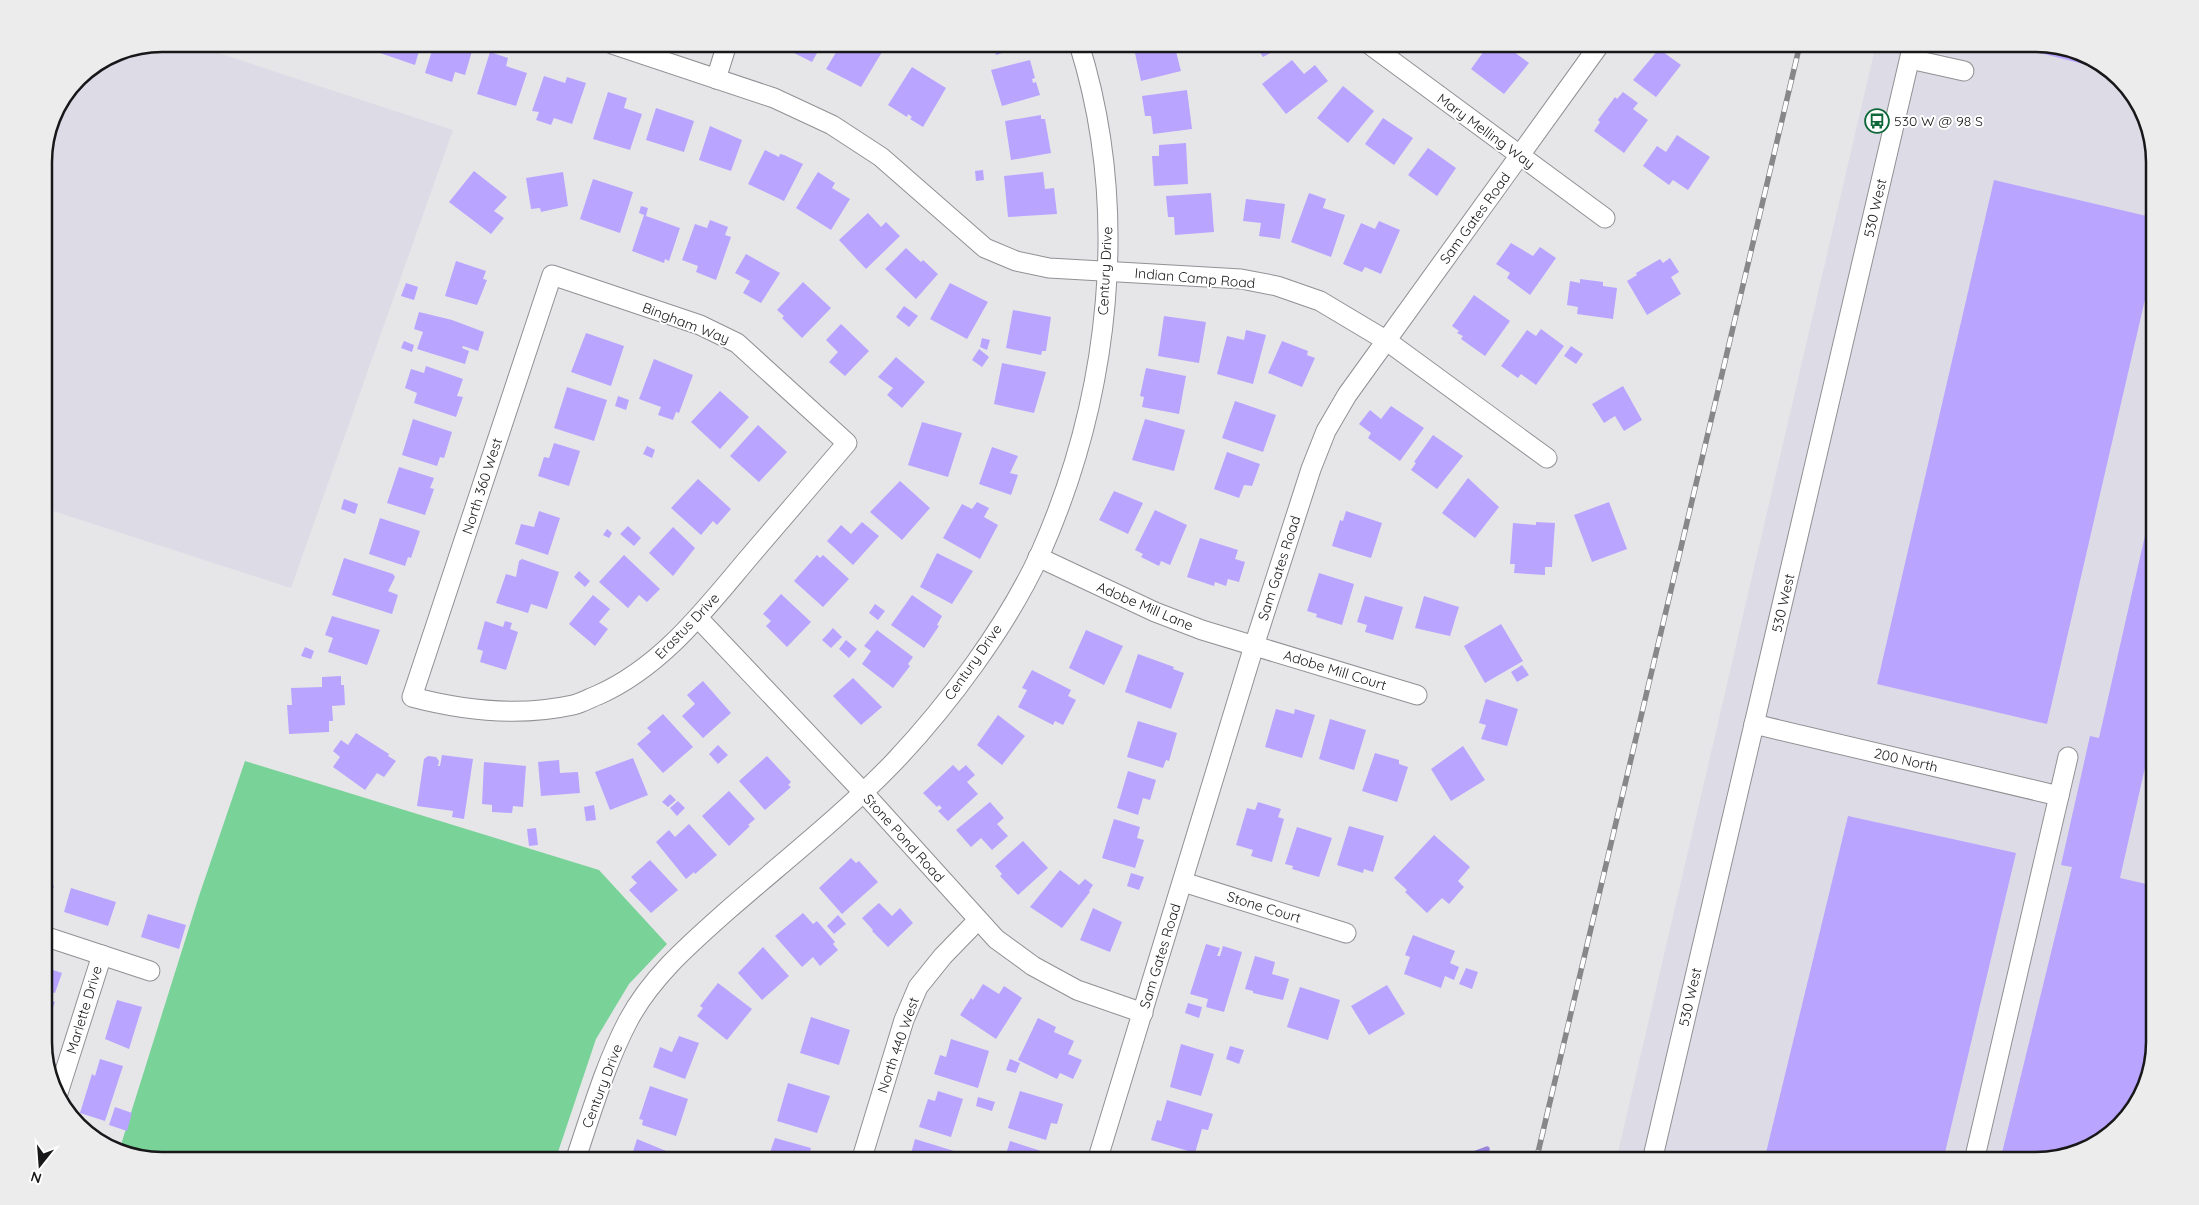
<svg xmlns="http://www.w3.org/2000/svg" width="2199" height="1205" font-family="Quicksand,sans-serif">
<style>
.built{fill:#dddbe6}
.green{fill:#79d298}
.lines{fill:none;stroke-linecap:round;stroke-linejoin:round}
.stream{stroke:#9983db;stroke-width:5.5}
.building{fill:#b9a4ff}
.minor-casing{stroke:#919094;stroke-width:21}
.minor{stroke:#fff;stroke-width:19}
.rail-casing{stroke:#878689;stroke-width:5.5}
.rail{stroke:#fff;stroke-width:4;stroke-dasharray:11;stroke-linecap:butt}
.labels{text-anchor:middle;stroke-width:4;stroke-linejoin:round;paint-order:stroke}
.poi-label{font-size:14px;fill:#181719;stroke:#fff;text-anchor:start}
.street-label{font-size:14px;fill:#181719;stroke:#fff}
.rim{fill:none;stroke:#181719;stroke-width:2.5}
</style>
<rect width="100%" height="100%" fill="#e6e6e9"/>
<g class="built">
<polygon points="163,44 191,44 453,130 291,588 44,508 44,155 53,117 79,78 117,53"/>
<polygon points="1876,44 2036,44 2089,56 2135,97 2155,155 2155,1042 2143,1095 2096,1145 2037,1161 1616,1161"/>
</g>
<polygon class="green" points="245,761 599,870 667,944 629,984 596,1039 555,1161 163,1161 119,1151 199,896"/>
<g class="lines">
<polyline class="stream" points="1455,1161 1487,1149"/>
</g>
<g class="building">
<polygon points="285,44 301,44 299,49"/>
<polygon points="337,44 351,44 349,48"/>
<polygon points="383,44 421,44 415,65 380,53"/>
<polygon points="434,44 461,44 463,45 462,48 472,51 465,75 455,72 452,82 425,73"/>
<polygon points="799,44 822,44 812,62 794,53"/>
<polygon points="841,44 867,44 882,52 861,87 826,69"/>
<polygon points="992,44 1027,44 1027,45 996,55"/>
<polygon points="1135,44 1174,44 1181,71 1141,81 1135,53 1137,53"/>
<polygon points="1254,44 1288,44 1263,57"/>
<polygon points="1489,44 1503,44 1529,63 1504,94 1471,69"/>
<polygon points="1528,44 1543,44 1538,51"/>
<polygon points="1689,44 1705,44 1702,50"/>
<polygon points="2017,44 2036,44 2089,56 2103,69 2016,47"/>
<polygon points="1659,49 1681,65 1656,97 1633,80"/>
<polygon points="490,52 508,58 506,66 527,73 516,106 477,94"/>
<polygon points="1030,60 1035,78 1032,79 1033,83 1036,82 1040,95 1002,106 991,70"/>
<polygon points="1292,60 1304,74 1315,65 1328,81 1286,114 1262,84"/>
<polygon points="912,67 946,88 923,127 910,119 912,117 908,114 907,117 888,105"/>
<polygon points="544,76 565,83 567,77 586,83 572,124 554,118 551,125 536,120 539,112 532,111"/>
<polygon points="1343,86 1374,111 1348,143 1317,118"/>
<polygon points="1187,90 1192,129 1153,134 1151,116 1145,116 1142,96"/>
<polygon points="608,92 627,98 624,108 642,114 630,150 593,139"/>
<polygon points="1623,92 1638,103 1633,109 1648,120 1624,153 1594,131 1600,122 1598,120 1615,97 1617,99"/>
<polygon points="656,108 694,121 684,152 646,140"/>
<polygon points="1041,115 1041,119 1045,119 1051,153 1011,160 1005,121"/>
<polygon points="1383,118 1413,138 1394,165 1365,144"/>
<polygon points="710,126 742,140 731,171 699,160"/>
<polygon points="1677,135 1710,157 1688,190 1673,180 1669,185 1643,166 1657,146 1666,152"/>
<polygon points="1186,143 1188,184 1154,186 1152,156 1159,156 1159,145"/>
<polygon points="1428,148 1456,168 1437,196 1408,175"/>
<polygon points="765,150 779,157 780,154 784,155 803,164 784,201 748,184"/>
<polygon points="983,170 984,180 976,181 975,171"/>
<polygon points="474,171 507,197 494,211 504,218 491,234 449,202"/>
<polygon points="563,172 568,206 541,212 540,208 531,209 526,178"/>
<polygon points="818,172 835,183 832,188 850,199 831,230 796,208"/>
<polygon points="1043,172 1045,189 1054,188 1057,214 1008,217 1004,176"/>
<polygon points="593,179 633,192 620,233 580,219"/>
<polygon points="1994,180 2155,218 2155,256 2047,724 1877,684"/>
<polygon points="1211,193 1214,232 1175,235 1174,217 1168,217 1166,196"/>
<polygon points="1309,193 1326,199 1323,208 1345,215 1331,257 1291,242"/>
<polygon points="1246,199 1285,204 1280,239 1259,236 1261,223 1243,221"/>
<polygon points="641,206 648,208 646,216 680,228 669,261 665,259 664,263 632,251 644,215 639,213"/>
<polygon points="868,213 881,227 886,222 900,236 866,269 839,240"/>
<polygon points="710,220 728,227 725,235 731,237 716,280 696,272 698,266 682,260 695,224 707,228"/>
<polygon points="1379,221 1400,230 1381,274 1365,267 1362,272 1343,264 1361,223 1375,229"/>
<polygon points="1511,243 1533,256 1540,247 1556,258 1530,295 1507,278 1510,273 1496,264"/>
<polygon points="906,248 921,262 923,260 938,274 916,299 885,269"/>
<polygon points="746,254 780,273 761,303 743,293 750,281 735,273"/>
<polygon points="1670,258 1679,272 1671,277 1681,294 1647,315 1627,281 1637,275 1636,273 1660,259 1663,263"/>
<polygon points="456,261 486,271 483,279 487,280 477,305 445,296"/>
<polygon points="1580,279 1603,282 1603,286 1617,288 1613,319 1577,314 1578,307 1567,305 1570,281 1580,283"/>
<polygon points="803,282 831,308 802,338 782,318 784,316 777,310"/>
<polygon points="406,283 418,287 414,300 401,296"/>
<polygon points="950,283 988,302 967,339 930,319"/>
<polygon points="1474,295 1510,321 1485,356 1461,339 1463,336 1457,333 1459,331 1452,326"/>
<polygon points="904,306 918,316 909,327 896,317"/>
<polygon points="1013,310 1051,317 1046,351 1042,351 1041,355 1006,348"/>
<polygon points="419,312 452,320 484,332 478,351 463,346 462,348 469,351 465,364 417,349 423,332 414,329"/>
<polygon points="1164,316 1206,322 1199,363 1158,356"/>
<polygon points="841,324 869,351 845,376 829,362 838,352 826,340"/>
<polygon points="1541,329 1564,346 1536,385 1521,374 1518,378 1501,366 1527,330 1536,336"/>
<polygon points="1246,330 1266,335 1253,384 1217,374 1227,336 1244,340"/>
<polygon points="586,333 624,346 611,386 571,372"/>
<polygon points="982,338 990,340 987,350 980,347"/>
<polygon points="404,341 414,345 412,352 401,348"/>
<polygon points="1282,341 1308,351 1307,355 1315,358 1302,387 1268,373"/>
<polygon points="1571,346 1583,354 1576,364 1564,356"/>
<polygon points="979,349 989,357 982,367 972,360"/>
<polygon points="896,357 925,382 902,408 887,395 893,388 878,377"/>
<polygon points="654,359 693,375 679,413 676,412 673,420 658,415 661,407 639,399"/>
<polygon points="1002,363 1046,372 1034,413 994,404"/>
<polygon points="426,366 463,379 457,396 463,397 456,417 414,403 417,393 405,388 411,369 424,373"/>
<polygon points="1146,368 1186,376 1179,414 1142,407 1144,397 1140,396"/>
<polygon points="1623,386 1642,420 1624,431 1615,416 1604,423 1592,404"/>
<polygon points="567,387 607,400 594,441 554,428"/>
<polygon points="720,391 749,417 720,449 691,422"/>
<polygon points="618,396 629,400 626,410 615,406"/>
<polygon points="1235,401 1276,415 1263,452 1222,438"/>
<polygon points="1391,406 1424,428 1400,461 1368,438 1371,433 1359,424 1370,410 1381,419"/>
<polygon points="413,419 452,432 444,458 440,457 437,466 402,455"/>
<polygon points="1145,419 1185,430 1174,471 1132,460"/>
<polygon points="922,422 962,433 948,477 908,465"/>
<polygon points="758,425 787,452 759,482 730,456"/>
<polygon points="1433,435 1463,456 1437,489 1411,470 1416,463 1414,462"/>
<polygon points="554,443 580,451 569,486 538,476 544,457 549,458"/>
<polygon points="647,446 655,450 652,458 643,454"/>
<polygon points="992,447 1018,456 1010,473 1018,475 1011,495 979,484"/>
<polygon points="1227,452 1260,464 1252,486 1244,485 1239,498 1214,489"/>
<polygon points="399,467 434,478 430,488 434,489 425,515 387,503"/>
<polygon points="1468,478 1499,507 1475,538 1442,513"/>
<polygon points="698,479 731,509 717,525 713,521 701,535 671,508"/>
<polygon points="900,481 930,508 902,540 870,512"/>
<polygon points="1114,491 1143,503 1128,534 1099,520"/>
<polygon points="2154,496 2155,751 2149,750 2120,878 2155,886 2155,1042 2143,1095 2096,1145 2037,1161 2000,1161 2072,867 2061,865 2090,736 2099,738"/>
<polygon points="344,499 358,504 355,514 341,509"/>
<polygon points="977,502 989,508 984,517 998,525 980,559 943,538 962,504 972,509"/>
<polygon points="1609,502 1627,549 1592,562 1574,515"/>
<polygon points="1155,510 1187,525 1170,565 1161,561 1159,566 1141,557 1143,554 1135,550"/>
<polygon points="539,511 560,518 548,555 515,544 521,524 534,527"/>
<polygon points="1346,511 1382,523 1371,558 1332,546 1340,520 1343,521"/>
<polygon points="380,518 420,531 411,558 408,557 405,566 369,554"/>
<polygon points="862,522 879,536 853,565 827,541 841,525 851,534"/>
<polygon points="1536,522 1555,523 1552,567 1545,567 1545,575 1514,573 1515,564 1510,564 1513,523 1536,525"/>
<polygon points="628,526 641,538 634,546 620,534"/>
<polygon points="673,527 695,548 673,576 649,553"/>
<polygon points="607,529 612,533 609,538 603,535"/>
<polygon points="1200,538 1238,550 1235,559 1245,562 1239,582 1228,579 1226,586 1215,582 1214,586 1187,577"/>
<polygon points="937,553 973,571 952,604 920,587"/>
<polygon points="624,555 660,589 647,602 639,595 628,608 599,582"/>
<polygon points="817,555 820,558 823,555 849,579 823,607 794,581"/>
<polygon points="344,558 393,574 395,577 388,591 398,595 392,614 332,595"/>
<polygon points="522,559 559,572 547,609 531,604 528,613 496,603 506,574 516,577 519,561"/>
<polygon points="579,571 590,581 585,587 574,577"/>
<polygon points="1319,573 1354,584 1342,625 1316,617 1317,614 1307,611"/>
<polygon points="781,594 811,622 787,647 766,626 771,621 763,614"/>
<polygon points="593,595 610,609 599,622 608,629 595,646 569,624"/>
<polygon points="912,595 942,616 937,625 939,626 924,648 891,625"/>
<polygon points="1365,596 1403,607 1393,640 1365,632 1367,625 1357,622"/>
<polygon points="1424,596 1459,607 1450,636 1415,628"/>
<polygon points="875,604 885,611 878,620 869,613"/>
<polygon points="332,616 380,630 367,665 328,652 333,638 325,635"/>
<polygon points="485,621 503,627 505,621 512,623 510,629 518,632 506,670 480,662 483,651 477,649"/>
<polygon points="1501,624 1523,661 1485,683 1464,646"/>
<polygon points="833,628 842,637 831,648 822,640"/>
<polygon points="877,630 913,657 908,664 910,666 893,688 862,664 871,651 864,646"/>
<polygon points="1086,630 1123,646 1104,685 1069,668"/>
<polygon points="846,640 857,649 849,658 839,649"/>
<polygon points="305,647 314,651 311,659 301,656"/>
<polygon points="1138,654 1174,667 1173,669 1184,673 1171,709 1125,692"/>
<polygon points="1522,665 1529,675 1517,682 1511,672"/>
<polygon points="1032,670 1071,690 1068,696 1076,700 1063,725 1055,721 1053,725 1018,707 1027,690 1022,688"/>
<polygon points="341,676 341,685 344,685 345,705 332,706 333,721 329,721 329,732 289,734 287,705 292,705 291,688 322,687 322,677"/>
<polygon points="853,678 882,707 861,725 833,696"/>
<polygon points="703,681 731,713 703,738 682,716 695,704 687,695"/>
<polygon points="1486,699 1518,709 1507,746 1481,739 1486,725 1479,723"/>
<polygon points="1276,709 1294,714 1295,709 1315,715 1302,758 1265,747"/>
<polygon points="663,714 693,747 663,773 637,744 651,732 647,728"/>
<polygon points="998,715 1025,736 1002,765 977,745"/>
<polygon points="1330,719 1366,730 1354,770 1319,759"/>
<polygon points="1138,721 1177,733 1169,761 1166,760 1163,768 1127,757"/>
<polygon points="356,733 389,754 388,756 396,761 384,777 377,773 365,790 333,767 340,757 333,751 341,740 348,745"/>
<polygon points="718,745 728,755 718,764 709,754"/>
<polygon points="1463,746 1485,780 1451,801 1431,769"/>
<polygon points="1375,753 1399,760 1399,764 1408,767 1397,802 1362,791"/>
<polygon points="442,755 473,759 464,819 452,817 453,811 417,806 424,759 428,756 436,757 439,761 438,766 440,766"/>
<polygon points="767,756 791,782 788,785 791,787 765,810 739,781"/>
<polygon points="633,758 648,795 610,810 595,772"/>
<polygon points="559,760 560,773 578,772 580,793 541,796 538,762"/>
<polygon points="484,762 526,766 523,807 513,806 512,813 492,812 492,805 482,804"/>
<polygon points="953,765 959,771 966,765 975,775 967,782 978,794 948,821 938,811 942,808 939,805 937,807 923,793"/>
<polygon points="1128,771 1156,780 1150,800 1143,798 1138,815 1117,808"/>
<polygon points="729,791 755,819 748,825 750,826 729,846 702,816"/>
<polygon points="670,794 676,800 668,807 662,802"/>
<polygon points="678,801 685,808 677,816 670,808"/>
<polygon points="990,802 1004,818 997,824 1008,836 992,850 981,838 971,847 956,830"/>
<polygon points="1258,802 1281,809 1278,817 1284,819 1272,862 1251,856 1253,850 1236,845 1247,808 1255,810"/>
<polygon points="594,805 596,820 586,821 584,807"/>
<polygon points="1848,816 2016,853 1943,1161 1764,1161"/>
<polygon points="1114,819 1140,827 1137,838 1144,840 1135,868 1102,858"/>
<polygon points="689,824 717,855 695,874 694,872 686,879 656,842 669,830 675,837"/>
<polygon points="1349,826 1384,836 1373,872 1364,869 1363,873 1337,865"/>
<polygon points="1297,827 1332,838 1319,877 1292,869 1293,866 1285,864"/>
<polygon points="536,828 538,845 529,846 527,829"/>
<polygon points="1434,835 1470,867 1458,881 1464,887 1449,904 1442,898 1427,913 1405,892 1407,890 1394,878"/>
<polygon points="1023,841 1048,868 1018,895 1000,876 1002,874 995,866"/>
<polygon points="851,858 856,863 859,861 878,882 842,914 819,888"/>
<polygon points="650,860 678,890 651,913 629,890 637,883 631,877"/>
<polygon points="1060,870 1079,885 1085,879 1093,885 1089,891 1090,892 1062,928 1030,907"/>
<polygon points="1131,873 1144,877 1139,890 1127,886"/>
<polygon points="44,883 54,886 47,908 44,907"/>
<polygon points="71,888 116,902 108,926 64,912"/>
<polygon points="879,903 892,916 900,908 913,923 888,947 872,931 873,930 862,918"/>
<polygon points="1093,908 1122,922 1110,952 1080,940"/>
<polygon points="803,913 813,924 817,921 835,942 833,944 838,950 820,966 813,957 802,967 775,936"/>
<polygon points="148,914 186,925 179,949 141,937"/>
<polygon points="838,915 846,924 834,934 827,926"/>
<polygon points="1413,935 1455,951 1450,963 1459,967 1454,980 1445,976 1441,988 1404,974 1410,957 1405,955"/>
<polygon points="1206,944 1220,948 1217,956 1220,956 1223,946 1242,952 1224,1012 1206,1007 1208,999 1190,994"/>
<polygon points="763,947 789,976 762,1000 738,973"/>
<polygon points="1255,956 1275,962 1272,974 1289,979 1283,1000 1253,993 1253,991 1245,989"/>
<polygon points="44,967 62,973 55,993 44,990"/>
<polygon points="1466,968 1478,972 1472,989 1459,984"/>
<polygon points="718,983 752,1009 727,1040 697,1016 703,1008 700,1006"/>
<polygon points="983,984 999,994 1004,986 1022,998 996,1039 960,1015 971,998 973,1000"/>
<polygon points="1387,985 1405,1014 1369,1035 1351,1006"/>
<polygon points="1300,987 1340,1000 1328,1040 1287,1027"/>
<polygon points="44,999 55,1002 49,1019 44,1017"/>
<polygon points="117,1000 142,1007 129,1049 105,1039"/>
<polygon points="1188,1003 1202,1007 1199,1018 1185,1013"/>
<polygon points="811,1017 850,1030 839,1065 800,1053"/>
<polygon points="1038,1018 1056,1027 1054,1032 1074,1041 1068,1054 1082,1060 1073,1079 1060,1073 1057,1079 1018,1060"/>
<polygon points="679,1036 699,1043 685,1079 653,1067 660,1047 672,1052"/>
<polygon points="951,1039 989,1051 978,1088 934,1074 940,1055 946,1057"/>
<polygon points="1181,1044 1214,1054 1201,1096 1170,1087"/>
<polygon points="1230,1046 1244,1050 1239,1064 1226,1059"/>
<polygon points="100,1059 123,1066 105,1121 80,1113 92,1074 95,1076"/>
<polygon points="1010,1059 1020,1063 1016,1073 1006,1070"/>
<polygon points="788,1083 830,1096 817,1133 777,1121"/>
<polygon points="650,1086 688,1099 676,1136 642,1125 643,1120 639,1119"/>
<polygon points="938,1091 963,1099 951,1137 919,1127 928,1099 935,1101"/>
<polygon points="1020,1091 1063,1104 1057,1124 1051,1123 1046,1140 1008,1128"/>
<polygon points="978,1097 995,1102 992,1111 976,1106"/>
<polygon points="1167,1100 1213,1114 1208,1130 1202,1129 1195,1153 1151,1140 1157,1120 1161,1121"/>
<polygon points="115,1107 132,1113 127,1131 109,1125"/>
<polygon points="775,1138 811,1148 808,1159 813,1161 767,1161"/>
<polygon points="637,1139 666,1151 663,1161 620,1161 622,1155 631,1158"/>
<polygon points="915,1139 954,1151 951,1161 909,1161"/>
<polygon points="1010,1141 1044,1152 1043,1155 1047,1157 1045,1161 1004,1161"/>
<polygon points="1157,1157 1169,1161 1156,1161"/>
</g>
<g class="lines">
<g class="minor-casing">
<g id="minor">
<polyline points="612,44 774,98 832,125 881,157 985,248 1016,261 1049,268 1241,279 1277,286 1320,301 1387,341 1547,458"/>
<polyline points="1369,44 1605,218"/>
<polyline points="1910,59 1964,71"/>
<polyline points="716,79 727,44"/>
<path d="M552 275 700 325 737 343 847 443C815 480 783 518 751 555 706 608 663 666 598 695 590 698 582 703 573 705 519 717 465 711 412 697Z"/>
<polyline points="1038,557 1155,612 1202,630 1417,695"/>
<polyline points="698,618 863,792 996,939 1033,966 1077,990 1143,1013"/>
<polyline points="1754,724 2059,796"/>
<polyline points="1183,882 1346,933"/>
<polyline points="44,936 150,971"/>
<polyline points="58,1093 102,955"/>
<path d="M575 1161C591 1114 605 1065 628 1021 652 976 691 943 728 910 783 862 843 815 894 762 948 705 1007 626 1040 554 1110 397 1131 210 1079 44"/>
<polyline points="861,1161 904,1020 918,987 943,956 978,920"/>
<polyline points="1097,1161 1254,646 1311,469 1326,431 1347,395 1600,44"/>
<polyline points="1652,1161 1913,44"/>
<polyline points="1974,1161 2068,757"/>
</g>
</g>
<use href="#minor" class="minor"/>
<g class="rail-casing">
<polyline id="rail" points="1536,1161 1800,44"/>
</g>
<use href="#rail" class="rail"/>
</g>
<defs>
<g id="bus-ring" transform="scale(1.25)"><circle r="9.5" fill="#fff" stroke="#0e683a" stroke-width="1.5"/><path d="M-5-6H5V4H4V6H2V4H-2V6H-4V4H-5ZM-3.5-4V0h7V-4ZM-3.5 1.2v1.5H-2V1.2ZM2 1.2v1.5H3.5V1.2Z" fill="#0e683a"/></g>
</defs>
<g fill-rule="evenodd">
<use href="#bus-ring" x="1877" y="121"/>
</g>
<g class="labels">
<g class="poi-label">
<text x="1894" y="126">530 W @ 98 S</text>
</g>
<g class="street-label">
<text transform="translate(1486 131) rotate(36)" y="5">Mary Melling Way</text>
<text transform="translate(1875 208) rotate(-77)" y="5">530 West</text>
<text transform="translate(1475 218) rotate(-54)" y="5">Sam Gates Road</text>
<text transform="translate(1105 271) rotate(-87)" y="5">Century Drive</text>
<text transform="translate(1195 278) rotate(5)" y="5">Indian Camp Road</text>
<text transform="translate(686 323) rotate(21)" y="5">Bingham Way</text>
<text transform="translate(482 486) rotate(-72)" y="5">North 360 West</text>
<text transform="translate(1279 568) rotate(-72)" y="5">Sam Gates Road</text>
<text transform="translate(1783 603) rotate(-77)" y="5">530 West</text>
<text transform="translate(1145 606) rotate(23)" y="5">Adobe Mill Lane</text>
<text transform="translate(687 626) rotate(-46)" y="5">Erastus Drive</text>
<text transform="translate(973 662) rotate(-55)" y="5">Century Drive</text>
<text transform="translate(1335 670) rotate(17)" y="5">Adobe Mill Court</text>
<text transform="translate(1906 760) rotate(13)" y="5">200 North</text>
<text transform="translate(904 838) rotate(48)" y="5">Stone Pond Road</text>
<text transform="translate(1264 907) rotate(17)" y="5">Stone Court</text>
<text transform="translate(1160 956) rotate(-73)" y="5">Sam Gates Road</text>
<text transform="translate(1690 997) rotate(-77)" y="5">530 West</text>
<text transform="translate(84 1010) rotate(-73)" y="5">Marlette Drive</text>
<text transform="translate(898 1045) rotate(-71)" y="5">North 440 West</text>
<text transform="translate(602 1086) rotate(-69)" y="5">Century Drive</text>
</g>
</g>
<path d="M0 0H2199V1205H0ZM162 52H2036A110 110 0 0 1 2146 162V1042A110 110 0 0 1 2036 1152H162A110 110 0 0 1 52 1042V162A110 110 0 0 1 162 52Z" fill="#edeced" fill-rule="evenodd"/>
<path class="rim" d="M162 52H2036A110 110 0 0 1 2146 162V1042A110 110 0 0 1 2036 1152H162A110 110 0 0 1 52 1042V162A110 110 0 0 1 162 52Z"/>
<g transform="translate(40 1165) rotate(197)" stroke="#ffffff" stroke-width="4" paint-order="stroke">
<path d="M0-4L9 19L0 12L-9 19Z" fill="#181719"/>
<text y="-8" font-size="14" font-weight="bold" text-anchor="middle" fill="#181719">N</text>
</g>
</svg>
